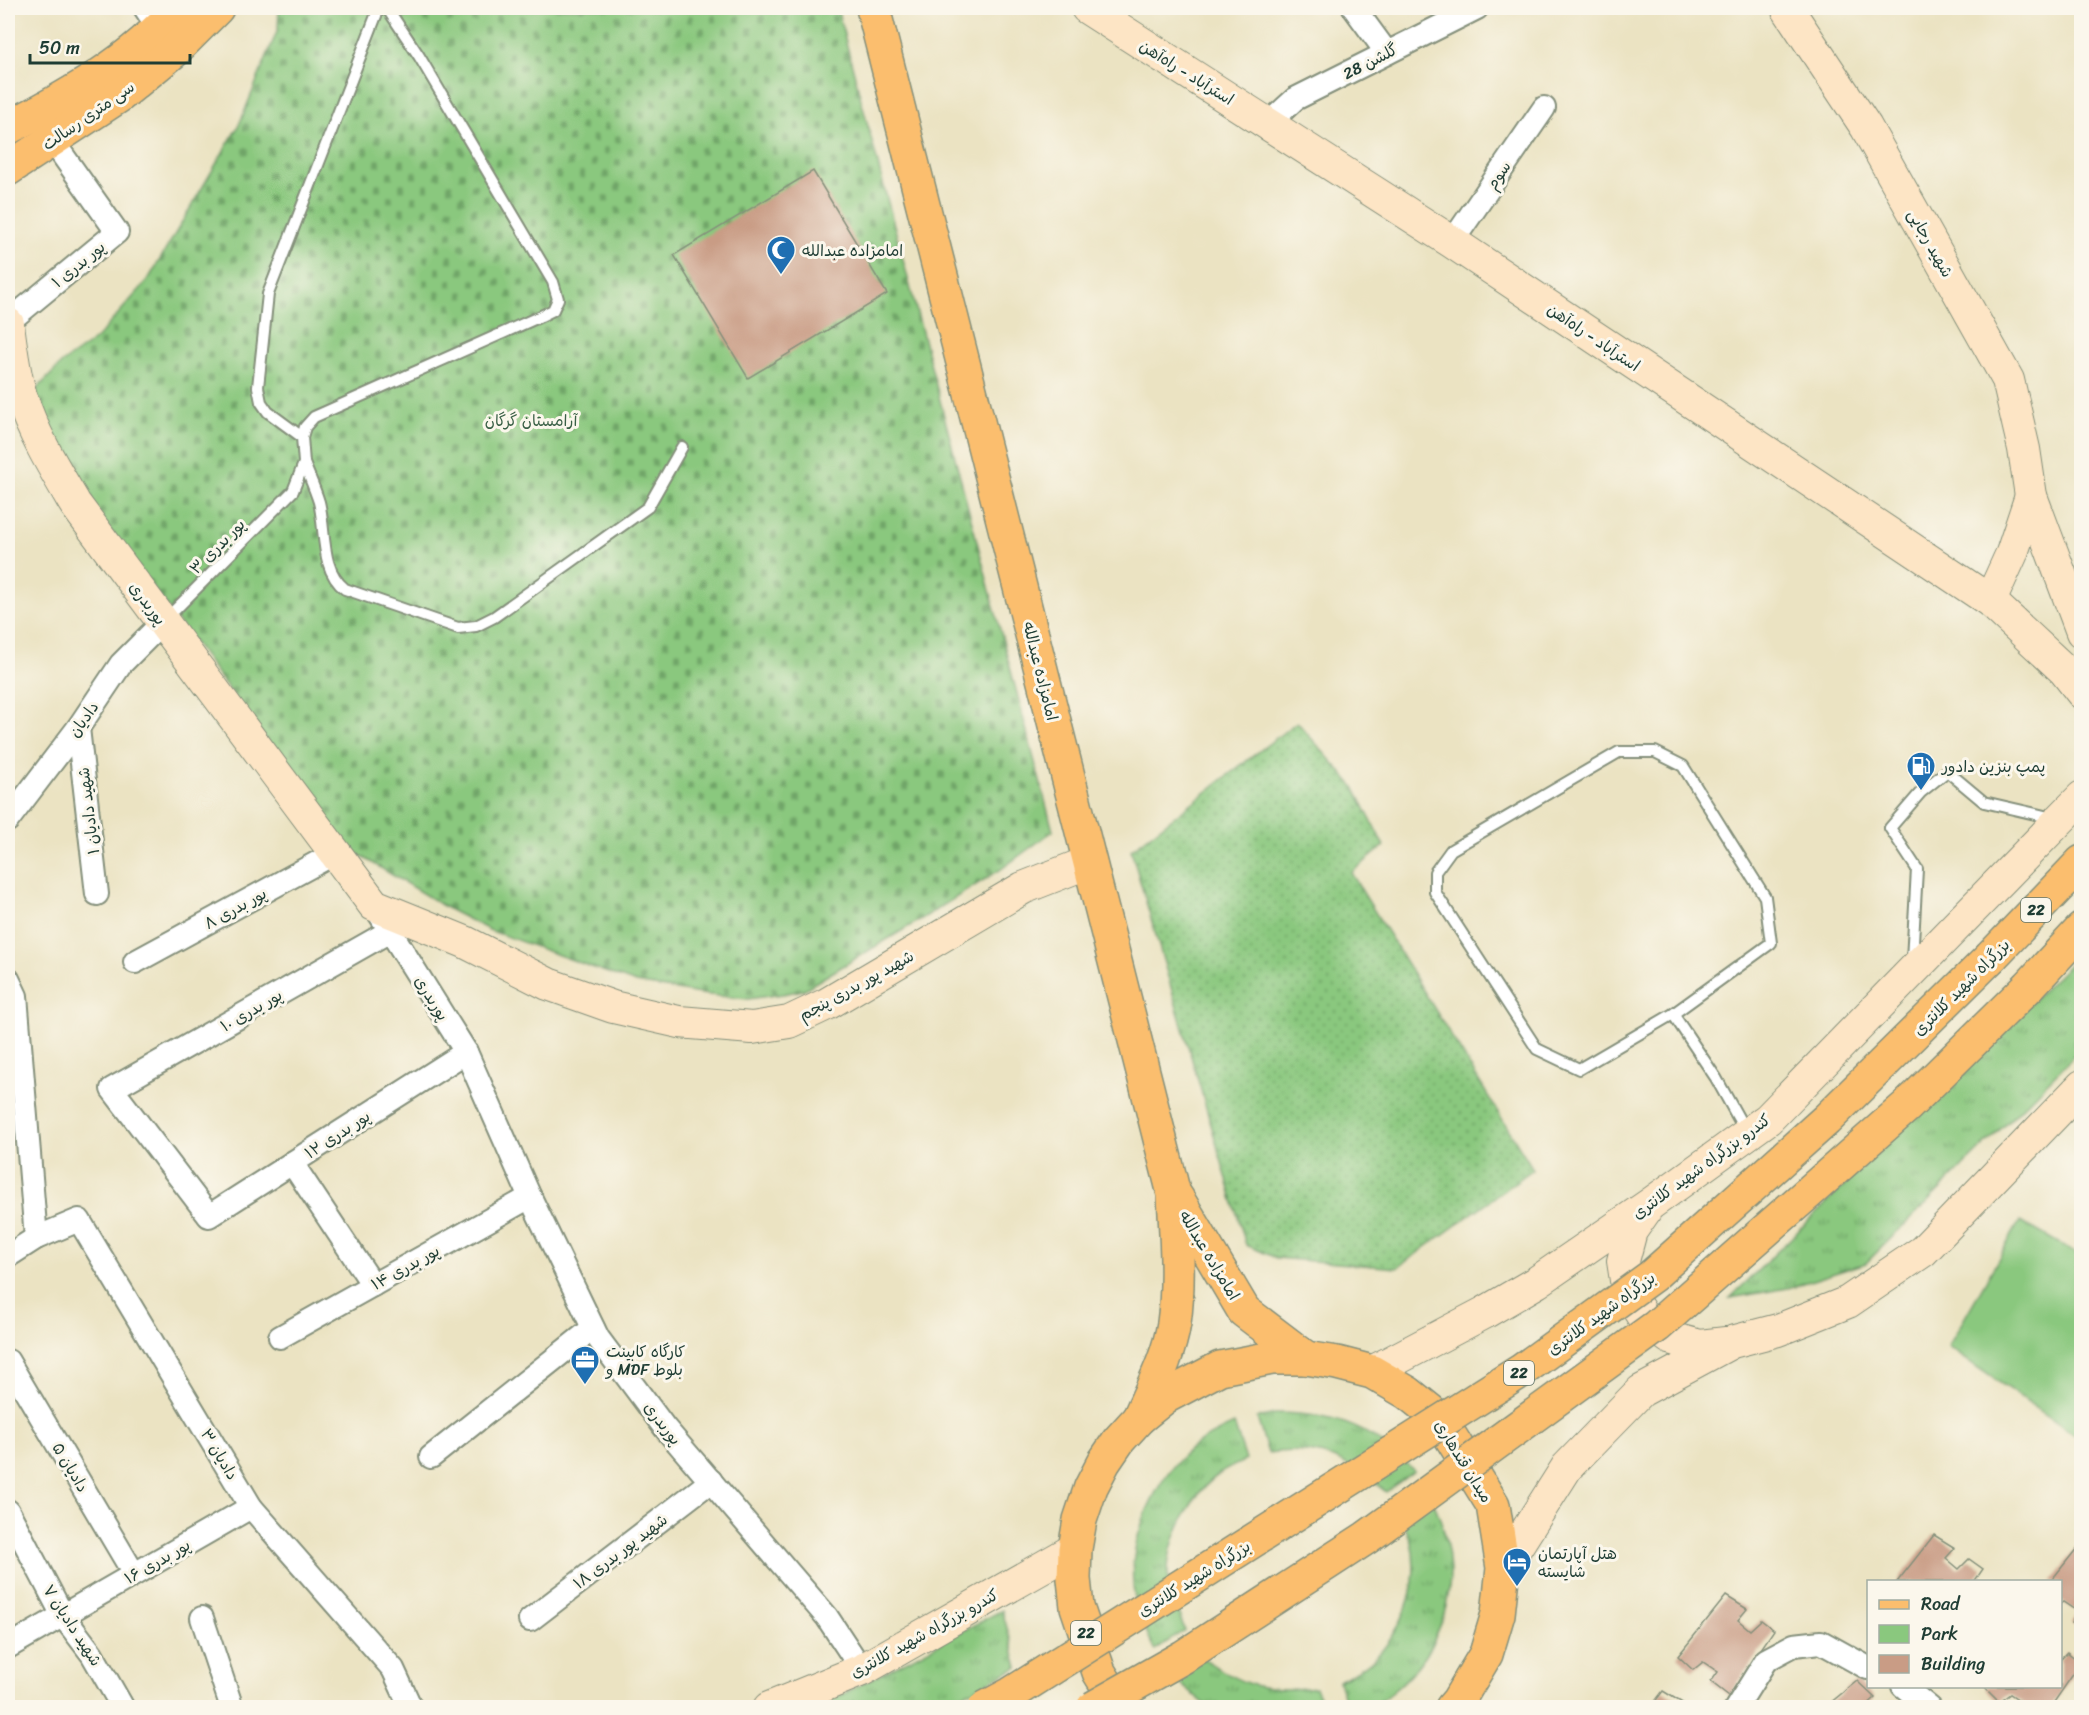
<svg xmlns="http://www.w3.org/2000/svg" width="2089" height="1715" font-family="Sriracha,'Playpen Sans Arabic',sans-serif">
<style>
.grass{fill:url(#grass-tufts);stroke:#548259;stroke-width:1.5}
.cemetery{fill:url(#cemetery-stones);stroke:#548259;stroke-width:1.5}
.park{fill:#8ac87e;stroke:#548259;stroke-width:1.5}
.garden{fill:url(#garden-dots);stroke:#548259;stroke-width:1.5}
.building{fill:#c99c85}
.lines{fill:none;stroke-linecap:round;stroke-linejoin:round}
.service-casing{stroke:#85907b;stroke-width:14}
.minor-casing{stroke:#85907b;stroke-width:26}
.secondary-casing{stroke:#85907b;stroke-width:34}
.primary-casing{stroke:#85907b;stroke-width:36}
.trunk-casing{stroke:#85907b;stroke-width:36}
.service{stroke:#fff;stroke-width:10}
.minor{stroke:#fff;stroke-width:22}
.secondary{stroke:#fde5c5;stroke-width:32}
.primary{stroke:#fbbe6e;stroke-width:33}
.trunk{stroke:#fbbe6e;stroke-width:33}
.trunk-bridge-casing{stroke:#85907b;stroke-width:36;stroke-linecap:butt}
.trunk-bridge{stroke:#fbbe6e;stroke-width:33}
.labels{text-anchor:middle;stroke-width:6;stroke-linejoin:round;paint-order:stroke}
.shield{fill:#fbf7ec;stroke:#61756b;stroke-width:1.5}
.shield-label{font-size:15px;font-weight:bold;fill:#1f3d34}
.street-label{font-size:16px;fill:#1f3d34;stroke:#fbf7ec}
.poi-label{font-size:16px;fill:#1f3d34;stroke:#fbf7ec;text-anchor:start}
.park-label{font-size:16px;fill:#3a6046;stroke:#fbf7ec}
</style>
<defs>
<pattern id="grass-tufts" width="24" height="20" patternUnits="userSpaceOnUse" patternTransform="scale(1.5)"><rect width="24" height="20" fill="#8ac87e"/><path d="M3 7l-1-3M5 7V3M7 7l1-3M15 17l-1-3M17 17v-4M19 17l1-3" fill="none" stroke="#70a468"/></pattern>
<pattern id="cemetery-stones" width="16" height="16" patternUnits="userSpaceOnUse" patternTransform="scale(1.5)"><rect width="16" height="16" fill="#8ac87e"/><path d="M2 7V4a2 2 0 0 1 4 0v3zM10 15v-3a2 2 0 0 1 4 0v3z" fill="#70a468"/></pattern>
<pattern id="garden-dots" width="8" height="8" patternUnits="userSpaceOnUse" patternTransform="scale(1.5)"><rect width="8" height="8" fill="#8ac87e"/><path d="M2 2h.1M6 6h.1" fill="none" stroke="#70a468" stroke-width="1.8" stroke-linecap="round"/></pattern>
</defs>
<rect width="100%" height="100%" fill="#fbf7ec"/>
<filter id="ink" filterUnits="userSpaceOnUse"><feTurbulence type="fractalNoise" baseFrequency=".0167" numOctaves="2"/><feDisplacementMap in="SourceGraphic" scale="12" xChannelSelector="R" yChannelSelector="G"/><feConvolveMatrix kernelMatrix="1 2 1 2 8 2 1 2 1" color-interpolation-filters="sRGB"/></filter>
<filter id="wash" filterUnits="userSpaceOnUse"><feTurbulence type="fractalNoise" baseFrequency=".008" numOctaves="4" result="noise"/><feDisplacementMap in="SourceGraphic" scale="24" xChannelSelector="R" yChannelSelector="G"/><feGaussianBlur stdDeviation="1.35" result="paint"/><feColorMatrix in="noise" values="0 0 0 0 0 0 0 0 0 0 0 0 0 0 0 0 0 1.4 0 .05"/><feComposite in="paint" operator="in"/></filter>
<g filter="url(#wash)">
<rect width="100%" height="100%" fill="#ebe3c2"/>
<g class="grass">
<polygon points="2081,953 2081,1049 1866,1263 1788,1288 1730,1298"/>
<path d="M1280 1413C1338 1414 1374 1429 1414 1471L1386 1492C1346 1459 1320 1446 1268 1453L1257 1418Z"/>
<path d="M1234 1424 1246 1460C1238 1464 1228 1468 1221 1473 1192 1492 1166 1542 1168 1577 1169 1595 1179 1614 1185 1630L1155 1650C1148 1635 1140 1619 1136 1603 1123 1552 1151 1482 1190 1449 1203 1438 1219 1431 1234 1424Z"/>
<path d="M1429 1492C1441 1517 1449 1543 1450 1571 1450 1619 1428 1663 1392 1692 1385 1697 1377 1705 1369 1707 1362 1709 1353 1707 1346 1707L1339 1681C1355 1672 1373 1663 1384 1648 1407 1620 1420 1578 1411 1542 1408 1532 1403 1522 1400 1511Z"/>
<polygon points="1002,1610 1018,1667 938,1707 817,1708"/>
<path d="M1198 1654C1238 1685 1265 1694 1316 1687L1322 1707H1209L1179 1683 1174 1671Z"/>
</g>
<polygon class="cemetery" points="279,8 837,8 1053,831 1000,870 923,918 803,990 783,994 748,999 700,994 636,983 489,930 450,910 346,847 79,488 32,394 62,363 96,339 148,280 239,125 278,29"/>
<polygon class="park" points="2020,1221 2081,1256 2081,1439 1948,1347"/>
<polygon class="garden" points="1297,722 1354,787 1384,846 1351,873 1533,1169 1397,1268 1276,1258 1246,1245 1131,850"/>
<g id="blocks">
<g class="building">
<polygon points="813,171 887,294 748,378 674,255"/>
<polygon points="1934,1535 1955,1548 1946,1558 1959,1569 1969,1559 1983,1569 1974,1582 1897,1582"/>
<polygon points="2082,1542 2082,1631 2071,1623 2078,1612 2063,1602 2060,1604 2060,1582 2050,1582"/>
<polygon points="1726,1596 1747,1609 1738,1620 1750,1630 1761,1620 1774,1630 1729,1696 1711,1682 1718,1672 1703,1662 1693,1670 1678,1656"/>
<polygon points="2067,1652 2081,1663 2050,1708 2022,1708 2025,1704 2010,1694 1999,1702 1985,1688 1986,1686 2060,1686 2060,1659"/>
<polygon points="1857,1681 1875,1698 1864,1708 1824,1708"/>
<polygon points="1663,1691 1684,1704 1681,1708 1650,1708"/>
</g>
</g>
</g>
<g filter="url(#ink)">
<use href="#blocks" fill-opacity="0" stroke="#85907b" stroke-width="1.5"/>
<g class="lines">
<g class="service-casing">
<g id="service">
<polyline points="302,437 268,412 261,402 258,387 268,294 379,8"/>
<path d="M304 463C309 476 315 489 319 502 326 530 320 570 345 589L458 628 476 626 494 617 648 507 682 447"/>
<polyline points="165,620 293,491 304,463 302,437 305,427 314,417 541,316 553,310 558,299 553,282 419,56 387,8"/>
<polyline points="1912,960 1917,869 1890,828 1921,792 1947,771 1984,802 2053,818"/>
<polyline points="1673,1014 1771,943 1765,897 1683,766 1655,752 1619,752 1451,850 1435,872 1435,892 1537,1049 1579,1069 1673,1014 1716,1078 1746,1132"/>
</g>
</g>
<g class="minor-casing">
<g id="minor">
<polyline points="145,8 159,29"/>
<polyline points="1354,8 1387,53"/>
<polyline points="1269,123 1295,99 1477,8"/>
<polyline points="1452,242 1544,108"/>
<polyline points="8,322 117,232 52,140"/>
<polyline points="78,728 97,894"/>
<polyline points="8,820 78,728 121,664 163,622"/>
<polyline points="374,905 466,1052 530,1197 598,1338 665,1428 827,1617 862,1670"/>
<polyline points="390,931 112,1089 209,1216 466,1052"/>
<polyline points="135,962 335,853"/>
<polyline points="8,979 16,996 36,1238"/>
<polyline points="292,1163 373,1285"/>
<polyline points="8,1256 36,1238 79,1220 251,1507 393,1669 411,1708"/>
<polyline points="280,1337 530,1197"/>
<polyline points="8,1361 134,1574"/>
<polyline points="431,1457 593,1328"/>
<polyline points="8,1511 63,1616 92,1654 123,1708"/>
<polyline points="202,1618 232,1708"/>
<polyline points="530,1620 711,1481"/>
<polyline points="8,1647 251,1507"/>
<polyline points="1903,1686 1930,1708"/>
<polyline points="1736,1708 1766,1660 1794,1645 1821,1642 1868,1668"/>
</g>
</g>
<g class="secondary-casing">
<g id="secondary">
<polyline points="1087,8 1452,242 1990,601 2064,670 2082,693"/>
<polyline points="1787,8 1866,127 2008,380 2024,449 2031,496 2082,632"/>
<path d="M8 324C11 348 14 373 21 396 33 434 55 470 75 504L374 905 465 942 548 984 613 1007 679 1022 752 1028 789 1022 827 1004 1023 888 1089 862"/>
<polyline points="1990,601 2012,553 2031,496"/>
<polyline points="1645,1211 1631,1231 1623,1261 1628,1293 1645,1320 1670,1338 1700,1346 1726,1343"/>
<polyline points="1372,1372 1484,1313 1537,1282 1649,1205 1768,1119 2082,797"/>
<polyline points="1503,1568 1567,1467 1641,1391 1732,1342 1778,1330 1848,1302 1923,1251 2082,1086"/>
<polyline points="769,1708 862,1670 1075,1549"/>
</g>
</g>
<g class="primary-casing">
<g id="primary">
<path d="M873 8 1174 1194C1176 1237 1180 1280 1174 1323 1169 1356 1152 1388 1139 1418"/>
<path d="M8 128C69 96 132 61 178 8"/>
<polyline points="8,169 119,96 173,52 217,8"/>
<polyline points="1177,1198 1244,1311 1306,1358"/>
</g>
</g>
<g class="trunk-casing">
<g id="trunk">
<polyline points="1991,957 2082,862"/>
<polyline points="2029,986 2082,929"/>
<polyline points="1124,1708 1115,1698 1099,1672 1077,1607 1074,1579 1075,1549 1080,1520 1091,1487 1104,1462 1119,1440 1139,1418 1165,1397 1220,1368 1272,1358 1306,1358 1337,1363 1372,1372 1408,1393 1439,1418 1493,1505 1503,1568 1498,1614 1486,1654 1458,1701 1452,1708"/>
</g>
</g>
<use href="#service" class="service"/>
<use href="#minor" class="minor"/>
<use href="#secondary" class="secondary"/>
<use href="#primary" class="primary"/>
<use href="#trunk" class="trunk"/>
<g class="trunk-bridge-casing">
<g id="trunk-bridge">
<polyline points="985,1708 1011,1694 1521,1371 1652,1276 1826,1120 1991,957"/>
<polyline points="1093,1708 1183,1657 1366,1538 1657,1326 1908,1105 2029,986"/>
</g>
</g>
<use href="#trunk-bridge" class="trunk-bridge"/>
</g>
</g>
<defs>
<g id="mosque-pin" transform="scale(1.5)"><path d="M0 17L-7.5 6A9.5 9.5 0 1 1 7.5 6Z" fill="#1f6fb2" stroke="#fbf7ec"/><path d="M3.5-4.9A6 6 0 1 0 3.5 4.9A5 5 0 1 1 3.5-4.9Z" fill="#fff"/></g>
<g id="fuel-pin" transform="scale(1.5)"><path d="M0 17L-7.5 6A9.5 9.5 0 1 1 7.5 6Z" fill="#1f6fb2" stroke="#fbf7ec"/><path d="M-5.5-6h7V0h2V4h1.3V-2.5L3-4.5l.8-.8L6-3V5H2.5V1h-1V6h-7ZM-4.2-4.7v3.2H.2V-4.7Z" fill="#fff"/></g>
<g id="office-pin" transform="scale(1.5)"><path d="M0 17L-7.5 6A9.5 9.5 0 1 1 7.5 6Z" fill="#1f6fb2" stroke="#fbf7ec"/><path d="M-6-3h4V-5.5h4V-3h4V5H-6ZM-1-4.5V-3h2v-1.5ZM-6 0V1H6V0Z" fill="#fff"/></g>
<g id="hotel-pin" transform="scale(1.5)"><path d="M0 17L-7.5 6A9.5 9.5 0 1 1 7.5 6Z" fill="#1f6fb2" stroke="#fbf7ec"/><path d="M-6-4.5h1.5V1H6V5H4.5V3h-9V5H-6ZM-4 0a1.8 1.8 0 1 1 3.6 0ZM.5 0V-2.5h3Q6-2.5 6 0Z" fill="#fff"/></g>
</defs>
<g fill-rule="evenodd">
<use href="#mosque-pin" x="781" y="250"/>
<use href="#fuel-pin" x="1921" y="766"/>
<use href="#office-pin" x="585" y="1360"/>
<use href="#hotel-pin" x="1517" y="1562"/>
</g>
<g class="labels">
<g class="shield">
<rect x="2021" y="898" width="30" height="24" rx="4.5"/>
<rect x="1504" y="1361" width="30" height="24" rx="4.5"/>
<rect x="1071" y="1621" width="30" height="24" rx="4.5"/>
</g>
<g class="shield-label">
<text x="2036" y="915">22</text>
<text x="1519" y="1378">22</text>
<text x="1086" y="1638">22</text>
</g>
<g class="street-label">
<text transform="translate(1370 61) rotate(-27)" y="6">گلشن 28</text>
<text transform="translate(1187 72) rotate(32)" y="6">استرآباد - راه‌آهن</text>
<text transform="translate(88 115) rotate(-35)" y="6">سی متری رسالت</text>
<text transform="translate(1498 175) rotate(-56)" y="6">سوم</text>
<text transform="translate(1931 243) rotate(61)" y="6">شهید رجایی</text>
<text transform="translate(78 264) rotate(-39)" y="6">پور بدری ۱</text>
<text transform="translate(1594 337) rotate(34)" y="6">استرآباد - راه‌آهن</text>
<text transform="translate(217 546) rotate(-45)" y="6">پور بدری ۳</text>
<text transform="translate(148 603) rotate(53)" y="6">پوربدری</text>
<text transform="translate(1041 671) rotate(76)" y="6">امامزاده عبدالله</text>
<text transform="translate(83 719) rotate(-55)" y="6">دادیان</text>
<text transform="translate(88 811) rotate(-97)" y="6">۱ شهید دادیان</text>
<text transform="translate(235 908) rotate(-29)" y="6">پور بدری ۸</text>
<text transform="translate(856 985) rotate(-29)" y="6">شهید پور بدری پنجم</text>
<text transform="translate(1961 987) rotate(-45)" y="6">بزرگراه شهید کلانتری</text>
<text transform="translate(432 998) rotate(58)" y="6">پوربدری</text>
<text transform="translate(251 1010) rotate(-30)" y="6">پور بدری ۱۰</text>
<text transform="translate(337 1134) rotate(-33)" y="6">پور بدری ۱۲</text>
<text transform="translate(1701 1166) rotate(-36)" y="6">کندرو بزرگراه شهید کلانتری</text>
<text transform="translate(1210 1255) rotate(59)" y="6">امامزاده عبدالله</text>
<text transform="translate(405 1267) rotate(-29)" y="6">پور بدری ۱۴</text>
<text transform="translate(1601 1313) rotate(-36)" y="6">بزرگراه شهید کلانتری</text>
<text transform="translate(663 1423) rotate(52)" y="6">پوربدری</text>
<text transform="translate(220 1454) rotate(59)" y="6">دادیان ۳</text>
<text transform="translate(1464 1461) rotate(58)" y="6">میدان قندهاری</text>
<text transform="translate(71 1467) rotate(59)" y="6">دادیان ۵</text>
<text transform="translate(620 1551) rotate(-37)" y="6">شهید پور بدری ۱۸</text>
<text transform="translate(157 1561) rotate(-30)" y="6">پور بدری ۱۶</text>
<text transform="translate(1194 1578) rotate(-32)" y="6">بزرگراه شهید کلانتری</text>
<text transform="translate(73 1625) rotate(57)" y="6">شهید دادیان ۷</text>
<text transform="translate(924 1633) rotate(-29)" y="6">کندرو بزرگراه شهید کلانتری</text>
</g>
<g class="poi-label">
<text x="802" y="256">امامزاده عبدالله</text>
<text x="1942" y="772">پمپ بنزین دادور</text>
<text x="606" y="1357">کارگاه کابینت<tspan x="606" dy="18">و MDF بلوط</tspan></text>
<text x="1538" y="1559">هتل آپارتمان<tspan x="1538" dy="18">شایسته</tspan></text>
</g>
<g class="park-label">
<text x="531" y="426">آرامستان گرگان</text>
</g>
</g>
<rect width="2089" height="1715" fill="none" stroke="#fbf7ec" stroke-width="30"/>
<rect x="1867" y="1580" width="195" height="108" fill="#fbf7ec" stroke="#a3ada2" stroke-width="1.5"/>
<rect x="1879" y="1600" width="30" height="9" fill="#fbbe6e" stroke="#a3ada2" stroke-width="1.5"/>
<text x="1921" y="1610" font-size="18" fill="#1f3d34">Road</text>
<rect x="1879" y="1625" width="30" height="18" fill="#8ac87e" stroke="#a3ada2" stroke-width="1.5"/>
<text x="1921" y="1640" font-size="18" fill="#1f3d34">Park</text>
<rect x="1879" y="1655" width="30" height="18" fill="#c99c85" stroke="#a3ada2" stroke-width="1.5"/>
<text x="1921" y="1670" font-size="18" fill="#1f3d34">Building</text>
<path d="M30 54v9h160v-9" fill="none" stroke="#1f3d34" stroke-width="3"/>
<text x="39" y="54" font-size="18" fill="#1f3d34" stroke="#fbf7ec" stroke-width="4.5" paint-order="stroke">50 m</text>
</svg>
